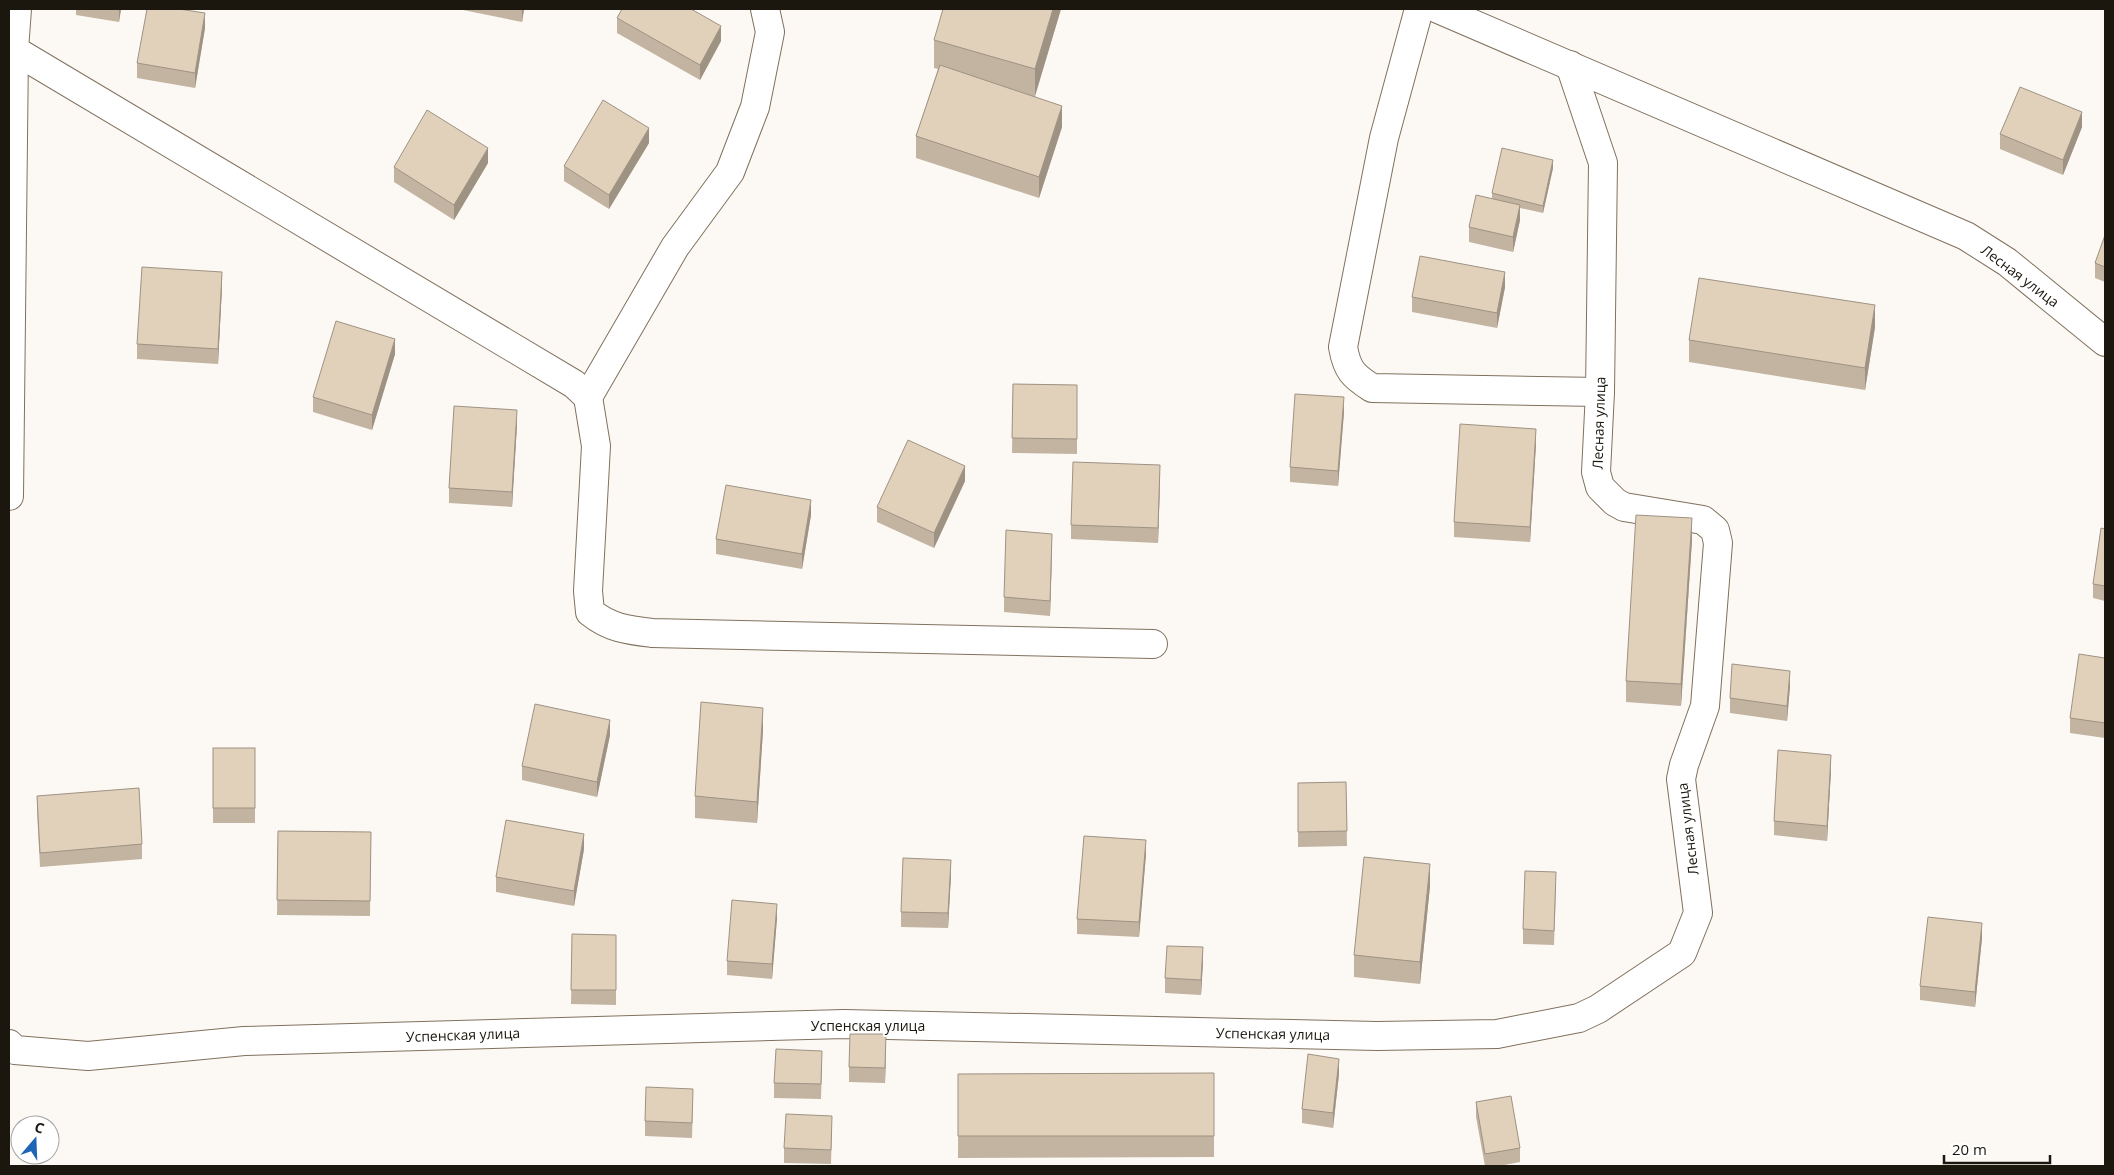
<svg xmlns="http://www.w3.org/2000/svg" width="2114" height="1175" font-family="'Open Sans',sans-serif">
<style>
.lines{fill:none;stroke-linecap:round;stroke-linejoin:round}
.minor-casing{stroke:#80715d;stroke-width:30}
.minor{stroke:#fff;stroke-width:28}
.wall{fill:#c2b4a1}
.shaded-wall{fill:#9e9283}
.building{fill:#e1d1bb;stroke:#9e9283}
.labels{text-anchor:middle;stroke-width:4;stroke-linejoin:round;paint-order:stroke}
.street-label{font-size:14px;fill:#1b160e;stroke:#fff}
</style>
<rect width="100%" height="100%" fill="#fcf9f4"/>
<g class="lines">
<g class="minor-casing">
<g id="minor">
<path d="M1419 9 1384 138 1343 347C1347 370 1353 376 1372 388L1600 392"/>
<polyline points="1438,9 1966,236 2007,262 2105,342"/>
<path d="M14 50 574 384 588 397 596 446 588 591 590 612C610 628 627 630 652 633L1153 644"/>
<polyline points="588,397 675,247 730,172 755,107 770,32 765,9"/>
<polyline points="9,496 14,50 17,9"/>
<polyline points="9,1044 15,1050 88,1056 244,1041 844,1024 1377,1036 1497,1034 1579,1018 1598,1009 1682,953 1698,913 1681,779 1684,765 1705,706 1718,543 1715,530 1703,520 1624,507 1615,502 1600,487 1596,472 1600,392 1603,163 1570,65"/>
</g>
</g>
<use href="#minor" class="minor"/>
</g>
<g class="wall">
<polygon points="76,9 121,9 119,22 76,15"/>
<polygon points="458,9 524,9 522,22"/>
<polygon points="1061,9 1035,96 1062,127 1039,198 916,158 916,136 938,69 934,68 934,40"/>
<polygon points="617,18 721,41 700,80 617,33"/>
<polygon points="205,28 195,88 137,78 137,63"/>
<polygon points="2082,127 2063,175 2000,149 2000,134"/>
<polygon points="649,143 609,209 564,181 564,166"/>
<polygon points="488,163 454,220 394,182 394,167"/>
<polygon points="1553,168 1543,213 1520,208 1520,220 1513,252 1469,242 1469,227 1492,199 1492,193"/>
<polygon points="2105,235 2105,282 2095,278 2095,263"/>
<polygon points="222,287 218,364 137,359 137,344"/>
<polygon points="1505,287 1497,328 1412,312 1412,297"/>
<polygon points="1875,327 1865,390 1689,362 1689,340"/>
<polygon points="395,354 372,430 313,412 313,397"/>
<polygon points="1013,384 1077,385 1077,454 1012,453"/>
<polygon points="1344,412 1338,486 1290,482 1290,467"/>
<polygon points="517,425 512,507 449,503 449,488"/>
<polygon points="1536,444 1530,542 1454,537 1454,522"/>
<polygon points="1160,480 1158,543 1071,539 1071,525"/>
<polygon points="965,481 934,548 877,522 877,507"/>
<polygon points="811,515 802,569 716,554 716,539"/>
<polygon points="2105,529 2105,601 2093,598 2093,584"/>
<polygon points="1692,540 1681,706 1626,702 1626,681"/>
<polygon points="1052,549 1050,616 1004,612 1004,597"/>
<polygon points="2105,658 2105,738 2070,733 2070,718"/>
<polygon points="1790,686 1787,721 1730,713 1730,698"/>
<polygon points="763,730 757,823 695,818 695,796"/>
<polygon points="610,735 597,797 522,780 522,766"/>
<rect x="213" y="748" width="42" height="75"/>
<polygon points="1831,770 1827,841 1774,835 1774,821"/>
<polygon points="1346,782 1347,846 1298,847 1298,783"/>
<polygon points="37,796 142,844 142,859 40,867 37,811"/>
<polygon points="278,831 371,832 370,916 277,915"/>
<polygon points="584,849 574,906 496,892 496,877"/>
<polygon points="1146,854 1139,937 1077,934 1077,919"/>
<polygon points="951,875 948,928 901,927 901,912"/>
<polygon points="1430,886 1420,984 1354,977 1354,955"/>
<polygon points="1556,887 1554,945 1523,944 1523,929"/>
<polygon points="777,918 772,979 727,975 727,961"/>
<polygon points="572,934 616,935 616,1005 571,1004"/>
<polygon points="1982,938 1975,1007 1920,1000 1920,986"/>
<polygon points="1203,962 1201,995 1165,993 1165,978"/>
<polygon points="2105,1003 2105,1022 2104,1022 2104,1007"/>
<polygon points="886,1049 885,1083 849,1082 849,1067"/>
<polygon points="822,1066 821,1099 774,1098 774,1083"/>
<polygon points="1214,1073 1214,1157 958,1158 958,1074"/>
<polygon points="1339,1074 1333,1128 1302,1123 1302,1109"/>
<polygon points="1476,1102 1520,1148 1520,1162 1499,1166 1485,1166 1476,1117"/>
<polygon points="693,1104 692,1138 645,1136 645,1121"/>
<polygon points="832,1131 831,1164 784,1163 784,1148"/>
</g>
<g class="shaded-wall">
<polygon points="119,9 121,9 119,22"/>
<polygon points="522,9 524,9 522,22"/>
<polygon points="1053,9 1061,9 1035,96 1035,69"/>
<polygon points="205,13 205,28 195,88 195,73"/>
<polygon points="721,26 721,41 700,80 700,65"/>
<polygon points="1062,106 1062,127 1039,198 1039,177"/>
<polygon points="2082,112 2082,127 2063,175 2063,160"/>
<polygon points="649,128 649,143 609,209 609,195"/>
<polygon points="488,148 488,163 454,220 454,205"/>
<polygon points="1553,160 1553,168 1543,213 1543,206"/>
<polygon points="1520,205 1520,220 1513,252 1513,237"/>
<polygon points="222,272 222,287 218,364 218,349"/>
<polygon points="1505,272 1505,287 1497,328 1497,313"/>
<polygon points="1875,305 1875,327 1865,390 1865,368"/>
<polygon points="395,339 395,354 372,430 372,415"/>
<polygon points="1344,397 1344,412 1338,486 1338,471"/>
<polygon points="517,410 517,425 512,507 512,492"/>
<polygon points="1536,429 1536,444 1530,542 1530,527"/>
<polygon points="1160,465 1160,480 1158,543 1158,528"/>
<polygon points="965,466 965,481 934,548 934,533"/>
<polygon points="811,500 811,515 802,569 802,554"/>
<polygon points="1692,518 1692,540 1681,706 1681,684"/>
<polygon points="1052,534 1052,549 1050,616 1050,601"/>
<polygon points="1790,671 1790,686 1787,721 1787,706"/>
<polygon points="763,708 763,730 757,823 757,802"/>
<polygon points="610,720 610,735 597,797 597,782"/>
<polygon points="1831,755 1831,770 1827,841 1827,826"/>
<polygon points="584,834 584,849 574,906 574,891"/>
<polygon points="1146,840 1146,854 1139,937 1139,922"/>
<polygon points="951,860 951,875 948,928 948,913"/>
<polygon points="1430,864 1430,886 1420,984 1420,962"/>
<polygon points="777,904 777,918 772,979 772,964"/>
<polygon points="1982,923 1982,938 1975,1007 1975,992"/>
<polygon points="1203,947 1203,962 1201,995 1201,980"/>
<polygon points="886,1034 886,1049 885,1083 885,1068"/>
<polygon points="1339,1059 1339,1074 1333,1128 1333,1113"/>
</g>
<g class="building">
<polygon points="147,9 179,9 205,13 195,73 137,63"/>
<polygon points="622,9 691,9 721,26 700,65 617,18"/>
<polygon points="943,9 1053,9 1035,69 934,40"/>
<polygon points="940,65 1062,106 1039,177 916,136"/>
<polygon points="2020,87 2082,112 2063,160 2000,134"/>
<polygon points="603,100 649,128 609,195 564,166"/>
<polygon points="427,110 488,148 454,205 394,167"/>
<polygon points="1502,148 1553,160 1543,206 1492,193"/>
<polygon points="1476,195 1520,205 1513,237 1469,227"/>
<polygon points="2105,235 2105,267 2095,263"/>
<polygon points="1420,256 1505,272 1497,313 1412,297"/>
<polygon points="142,267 222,272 218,349 137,344"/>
<polygon points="1699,278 1875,305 1865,368 1689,340"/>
<polygon points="336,321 395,339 372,415 313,397"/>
<polygon points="1013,384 1077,385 1077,439 1012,438"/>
<polygon points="1295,394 1344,397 1338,471 1290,467"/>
<polygon points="454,406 517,410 512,492 449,488"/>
<polygon points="1460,424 1536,429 1530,527 1454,522"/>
<polygon points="908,440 965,466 934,533 877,507"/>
<polygon points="1073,462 1160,465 1158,528 1071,525"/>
<polygon points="726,485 811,500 802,554 716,539"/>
<polygon points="1636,515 1692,518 1681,684 1626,681"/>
<polygon points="2101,528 2105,529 2105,586 2093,584"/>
<polygon points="1006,530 1052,534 1050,601 1004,597"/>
<polygon points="2079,654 2105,658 2105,723 2070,718"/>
<polygon points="1732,664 1790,671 1787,706 1730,698"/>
<polygon points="701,702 763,708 757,802 695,796"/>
<polygon points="535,704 610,720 597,782 522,766"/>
<rect x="213" y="748" width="42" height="60"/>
<polygon points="1778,750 1831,755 1827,826 1774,821"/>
<polygon points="1346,782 1347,831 1298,832 1298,783"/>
<polygon points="139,788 142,844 40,853 37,796"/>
<polygon points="506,820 584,834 574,891 496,877"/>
<polygon points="278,831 371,832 370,901 277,900"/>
<polygon points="1084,836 1146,840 1139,922 1077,919"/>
<polygon points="1364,857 1430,864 1420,962 1354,955"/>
<polygon points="903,858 951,860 948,913 901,912"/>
<polygon points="1525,871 1556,872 1554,931 1523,929"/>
<polygon points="732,900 777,904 772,964 727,961"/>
<polygon points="1928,917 1982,923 1975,992 1920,986"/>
<polygon points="572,934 616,935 616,990 571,990"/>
<polygon points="1167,946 1203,947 1201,980 1165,978"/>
<polygon points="850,1034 886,1034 885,1068 849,1067"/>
<polygon points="776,1049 822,1051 821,1084 774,1083"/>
<polygon points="1308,1054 1339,1059 1333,1113 1302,1109"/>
<polygon points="1214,1073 1214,1136 958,1136 958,1074"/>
<polygon points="646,1087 693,1089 692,1123 645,1121"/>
<polygon points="1511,1096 1520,1148 1485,1154 1476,1102"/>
<polygon points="786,1114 832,1116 831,1150 784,1148"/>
</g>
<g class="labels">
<g class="street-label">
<text transform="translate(2020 276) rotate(37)" y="5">Лесная улица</text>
<text transform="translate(1599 423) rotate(-88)" y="5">Лесная улица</text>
<text transform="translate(1688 829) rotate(-97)" y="5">Лесная улица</text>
<text x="868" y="1031">Успенская улица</text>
<text transform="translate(1273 1034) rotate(1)" y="5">Успенская улица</text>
<text transform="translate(463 1035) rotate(-2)" y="5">Успенская улица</text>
</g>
</g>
<rect width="2114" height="1175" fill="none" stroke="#1b160e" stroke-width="20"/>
<g transform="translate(35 1140) rotate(19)"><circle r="24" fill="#ffffff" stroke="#a4a29f"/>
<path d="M0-4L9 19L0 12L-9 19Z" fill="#1e65b5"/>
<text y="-8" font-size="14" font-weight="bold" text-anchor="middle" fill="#1b160e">С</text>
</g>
<path d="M1944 1155v8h106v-8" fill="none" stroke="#1b160e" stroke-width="2.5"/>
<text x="1952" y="1155" font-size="15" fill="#1b160e" stroke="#ffffff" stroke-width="4" paint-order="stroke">20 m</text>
</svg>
